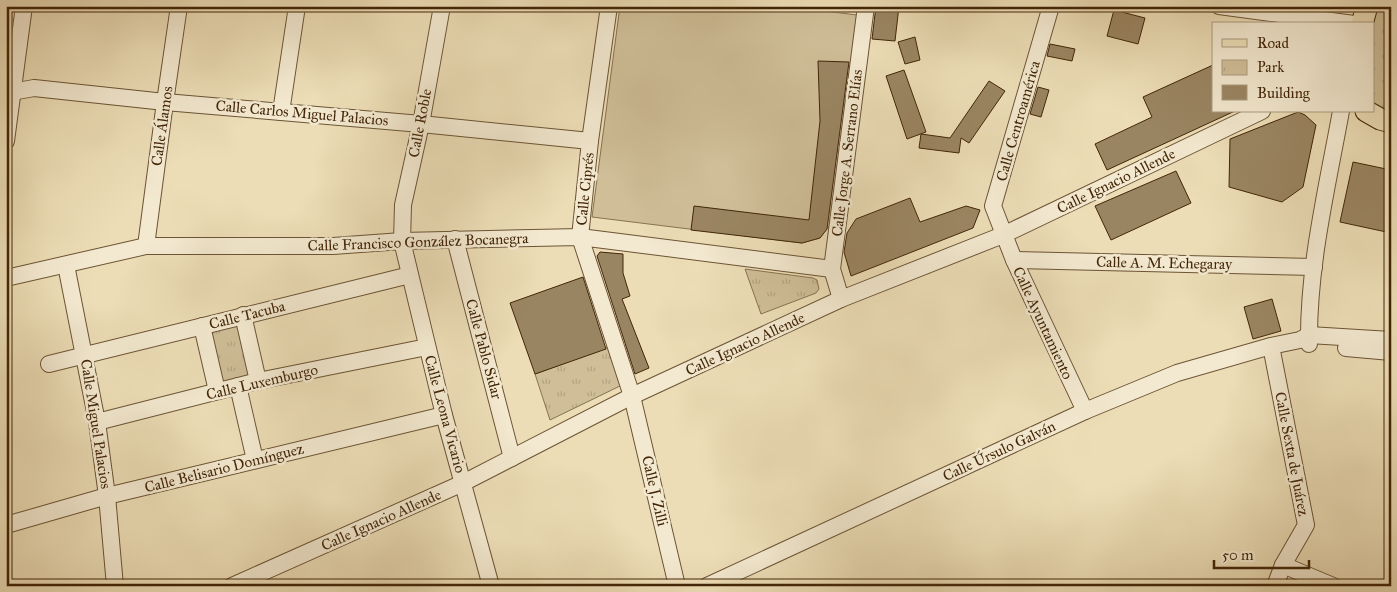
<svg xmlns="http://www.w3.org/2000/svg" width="1397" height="592" font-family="'IM FELL Great Primer',serif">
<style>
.park{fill:url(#park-tufts);stroke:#887250}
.pitch{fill:#cfbe98;stroke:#887250}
.building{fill:#9a8562;stroke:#422608}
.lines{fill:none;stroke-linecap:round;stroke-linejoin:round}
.minor-casing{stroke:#6c5434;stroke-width:18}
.major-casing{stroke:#422608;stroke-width:23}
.minor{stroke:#f3e9d0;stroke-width:16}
.major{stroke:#ecddb6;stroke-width:21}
.labels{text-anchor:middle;stroke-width:5;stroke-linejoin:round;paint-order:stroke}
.street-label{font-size:15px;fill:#422608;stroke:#f3e9d0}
</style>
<defs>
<pattern id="park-tufts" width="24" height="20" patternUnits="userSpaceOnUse" patternTransform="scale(1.25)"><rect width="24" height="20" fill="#cfbe98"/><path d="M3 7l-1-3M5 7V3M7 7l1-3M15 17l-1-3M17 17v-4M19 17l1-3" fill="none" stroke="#b3a382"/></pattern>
</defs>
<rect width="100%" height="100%" fill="#ecddb6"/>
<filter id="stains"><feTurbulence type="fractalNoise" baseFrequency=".004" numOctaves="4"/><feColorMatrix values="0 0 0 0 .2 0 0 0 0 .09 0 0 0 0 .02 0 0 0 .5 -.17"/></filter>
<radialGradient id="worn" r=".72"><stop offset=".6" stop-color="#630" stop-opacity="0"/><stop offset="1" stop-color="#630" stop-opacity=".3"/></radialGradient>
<g class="park">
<polygon points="1376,6 1391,6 1391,114 1373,105 1373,24 1371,24"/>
<polygon points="745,269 813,278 817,280 819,289 816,293 761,314"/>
<polygon points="241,317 256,380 219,389 204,327"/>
<polygon points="609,347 622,385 550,420 535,374"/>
</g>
<polygon class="pitch" points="620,6 784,6 857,15 830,225 820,238 802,243 592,217"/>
<g class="building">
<polygon points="876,6 899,6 895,41 872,39"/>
<polygon points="1297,6 1342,6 1342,9 1335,11"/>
<polygon points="1114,10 1145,18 1138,44 1107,36"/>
<polygon points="915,37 920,60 905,64 898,42"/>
<polygon points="1050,44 1075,49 1072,61 1047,56"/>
<polygon points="818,61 849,62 827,229 820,238 802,243 691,230 694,206 809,220 820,121"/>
<polygon points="1213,65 1213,111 1235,111 1107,170 1095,144 1152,117 1143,97"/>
<polygon points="904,70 926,132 907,139 886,76"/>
<polygon points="989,81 1005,91 969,143 961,138 959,153 919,148 921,134 950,138"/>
<polygon points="1038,87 1049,90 1041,117 1030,114"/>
<polygon points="1298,112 1305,115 1316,125 1303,187 1282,202 1229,187 1230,139"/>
<polygon points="1353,162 1391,170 1391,233 1340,222"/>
<polygon points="1176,171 1191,203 1111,240 1095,206"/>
<polygon points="910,198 920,222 966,206 980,210 973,228 851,276 844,252 847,233 856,219"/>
<polygon points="600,252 623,254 623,273 630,296 622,299 649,368 635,374 597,256"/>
<polygon points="583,277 606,349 535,374 510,303"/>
<polygon points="1272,299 1281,331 1253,339 1244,307"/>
</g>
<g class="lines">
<g class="minor-casing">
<g id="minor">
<polyline points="442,6 421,124 403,205 402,241 444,415 491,586"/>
<polyline points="609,6 590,141 580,237 632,396 677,586"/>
<polyline points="1051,6 993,206 1014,260 1085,411"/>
<polyline points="1219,6 1354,24"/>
<polyline points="6,93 34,88 165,102 421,124 590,141"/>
<polyline points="281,112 297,6"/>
<polyline points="6,141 24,6"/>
<polyline points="455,239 512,458"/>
<polyline points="146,246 165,102 179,6"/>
<polyline points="1014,260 1314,267"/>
<polyline points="66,265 97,422 107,496 115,586"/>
<polyline points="6,278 146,246 333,246 402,241 580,237 832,269"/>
<polyline points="841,299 832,269 866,6"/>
<polyline points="243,315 258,381"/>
<polyline points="202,326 217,391"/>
<path d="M1309 344C1308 266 1327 188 1341 111"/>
<polyline points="1271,346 1306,525 1283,565 1275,586"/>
<polyline points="1346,348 1391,352"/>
<polyline points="49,364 410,275"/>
<polyline points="238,386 255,460"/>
<polyline points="97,422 258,381 427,347"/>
<polyline points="6,525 107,496 444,415"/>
<polyline points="1283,565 1333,586"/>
<polyline points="232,586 463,483 632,396 841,299 1003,235 1262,111"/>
<polyline points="707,586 1085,411 1177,373 1271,346 1300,340 1309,335 1391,340"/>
</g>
</g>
<g class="major-casing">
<g id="major">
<polyline points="1362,24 1367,6"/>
<polyline points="1366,111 1380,119 1391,122"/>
</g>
</g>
<use href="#minor" class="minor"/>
<use href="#major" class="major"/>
</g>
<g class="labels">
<g class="street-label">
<text transform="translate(302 113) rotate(5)" y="5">Calle Carlos Miguel Palacios</text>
<text transform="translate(1018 121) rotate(-74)" y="5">Calle Centroamérica</text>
<text transform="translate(420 123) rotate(-79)" y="5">Calle Roble</text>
<text transform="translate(162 126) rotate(-82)" y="5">Calle Álamos</text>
<text transform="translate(847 153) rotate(-83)" y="5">Calle Jorge A. Serrano Elías</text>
<text transform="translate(1116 181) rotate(-26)" y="5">Calle Ignacio Allende</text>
<text transform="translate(585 189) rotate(-84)" y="5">Calle Ciprés</text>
<text transform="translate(418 242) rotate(-2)" y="5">Calle Francisco González Bocanegra</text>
<text transform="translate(1164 263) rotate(1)" y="5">Calle A. M. Echegaray</text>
<text transform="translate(247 315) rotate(-14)" y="5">Calle Tacuba</text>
<text transform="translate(1043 323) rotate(65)" y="5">Calle Ayuntamiento</text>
<text transform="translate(745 344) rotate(-25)" y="5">Calle Ignacio Allende</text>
<text transform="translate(484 349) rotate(75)" y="5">Calle Pablo Sidar</text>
<text transform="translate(262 382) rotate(-13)" y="5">Calle Luxemburgo</text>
<text transform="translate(445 414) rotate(75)" y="5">Calle Leona Vicario</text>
<text transform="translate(96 424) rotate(81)" y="5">Calle Miguel Palacios</text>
<text transform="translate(999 451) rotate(-25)" y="5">Calle Úrsulo Galván</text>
<text transform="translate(1292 454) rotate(79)" y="5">Calle Sexta de Juárez</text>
<text transform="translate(224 468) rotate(-14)" y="5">Calle Belisario Domínguez</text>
<text transform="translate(655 491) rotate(77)" y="5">Calle J. Zilli</text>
<text transform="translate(381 520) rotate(-24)" y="5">Calle Ignacio Allende</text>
</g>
</g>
<rect width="1397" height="592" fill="none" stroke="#ecddb6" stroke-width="25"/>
<rect x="8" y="8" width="1382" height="577" fill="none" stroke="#422608" stroke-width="2.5"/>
<rect x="12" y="12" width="1372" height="567" fill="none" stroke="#422608"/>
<rect x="1212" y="22" width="162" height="90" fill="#f3e9d0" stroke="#ac9b80"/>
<rect x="1222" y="39" width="25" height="8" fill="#ecddb6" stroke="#ac9b80"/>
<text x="1257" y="48" font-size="15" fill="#422608">Road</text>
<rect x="1222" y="60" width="25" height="15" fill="url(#park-tufts)" stroke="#ac9b80"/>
<text x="1257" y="72" font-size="15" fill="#422608">Park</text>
<rect x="1222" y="85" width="25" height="15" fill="#9a8562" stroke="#ac9b80"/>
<text x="1257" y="98" font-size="15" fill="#422608">Building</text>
<path d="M1214 560v8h95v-8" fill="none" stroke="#422608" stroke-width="2.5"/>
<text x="1222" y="560" font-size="15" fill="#422608" stroke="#f3e9d0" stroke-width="4" paint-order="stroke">50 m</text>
<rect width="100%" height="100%" filter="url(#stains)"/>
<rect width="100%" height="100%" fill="url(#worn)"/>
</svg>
